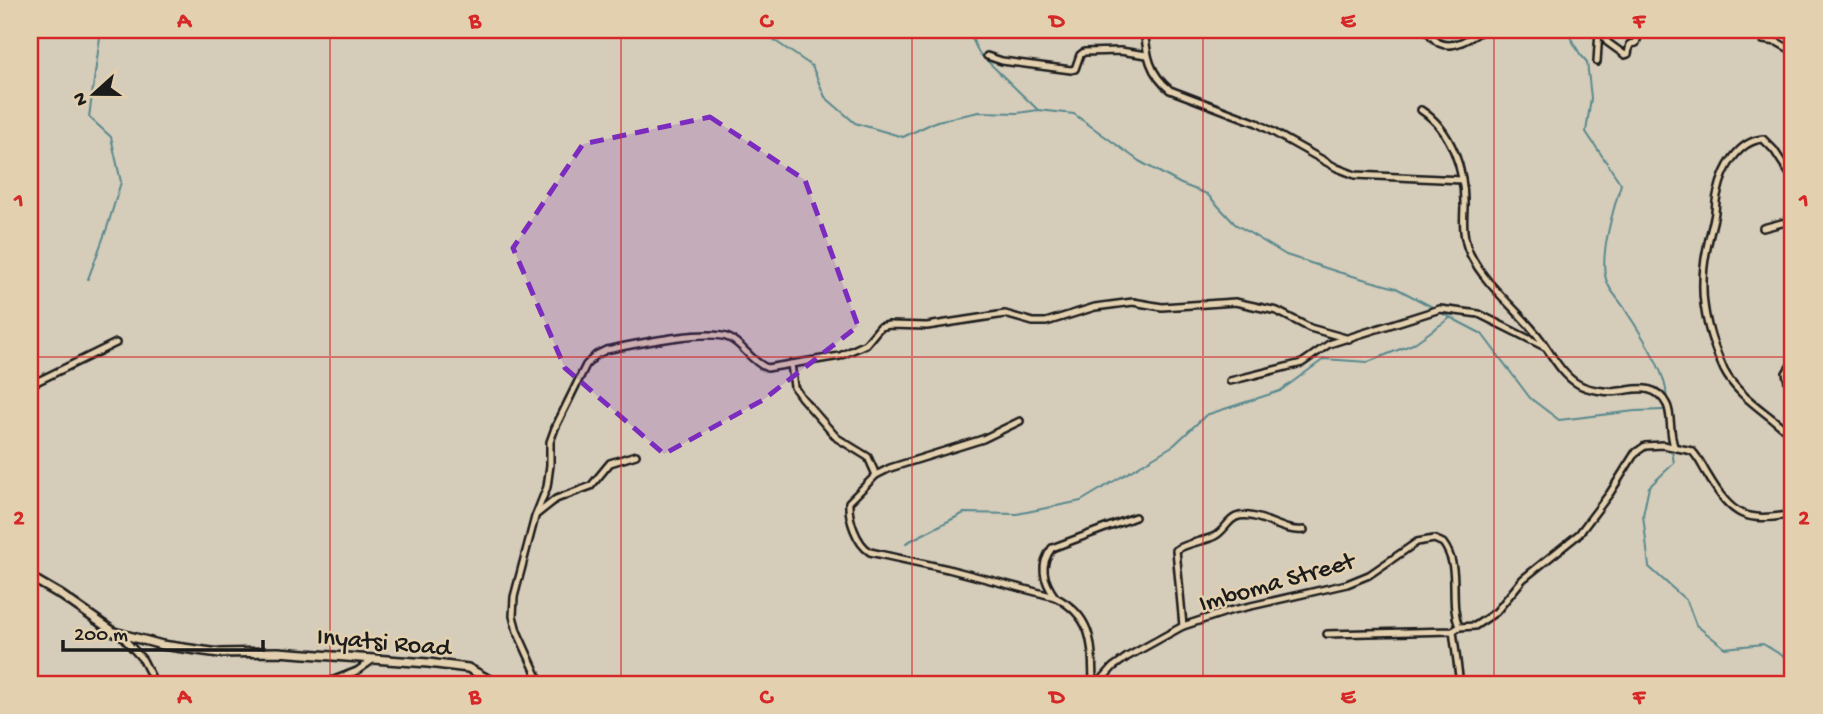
<svg xmlns="http://www.w3.org/2000/svg" width="1823" height="714" font-family="'Gochi Hand',sans-serif">
<style>
.lines{fill:none;stroke-linecap:round;stroke-linejoin:round}
.stream{stroke:#58898d;stroke-width:2}
.street-casing{stroke:#1c1c1c;stroke-width:10}
.secondary-casing{stroke:#1c1c1c;stroke-width:12}
.street{stroke:#e3d0ae;stroke-width:5}
.secondary{stroke:#e3d0ae;stroke-width:7}
.marked{fill:#7b2cbf;fill-opacity:0.2;stroke:#7b2cbf;stroke-width:5;stroke-dasharray:14 9;stroke-linejoin:round}
.grid{fill:none;stroke:#d62828;stroke-width:2;stroke-opacity:0.55}
.labels{text-anchor:middle;stroke-width:5;stroke-linejoin:round;paint-order:stroke}
.street-label{font-size:26px;fill:#1c1c1c;stroke:#e3d0ae}
.neatline{fill:none;stroke:#d62828;stroke-width:2.5}
.grid-label{font-size:23px;text-anchor:middle;font-weight:bold;fill:#d62828}
</style>
<rect width="100%" height="100%" fill="#d6ccba"/>
<filter id="ink" filterUnits="userSpaceOnUse"><feTurbulence type="fractalNoise" baseFrequency=".0143" numOctaves="2"/><feDisplacementMap in="SourceGraphic" scale="14" xChannelSelector="R" yChannelSelector="G"/><feConvolveMatrix kernelMatrix="1 2 1 2 8 2 1 2 1" color-interpolation-filters="sRGB"/></filter>
<g filter="url(#ink)">
<g class="lines">
<g class="stream">
<polyline points="759,30 812,66 825,97 855,123 903,137 937,121 979,112 1018,113 1038,110 1074,114 1139,161 1181,184 1207,194 1235,224 1286,255 1338,272 1396,288 1436,309"/>
<polyline points="968,30 979,53 1038,110"/>
<path d="M1566 30 1580 54 1587 62 1591 98 1586 132 1621 184C1614 207 1599 256 1606 279 1608 290 1621 301 1626 311 1638 329 1670 378 1666 398"/>
<polyline points="88,279 107,228 121,182 111,137 89,117 101,30"/>
<polyline points="1440,312 1482,334 1530,398 1559,420 1635,411 1663,410"/>
<polyline points="1664,406 1674,463 1649,487 1643,515 1649,567 1687,601 1696,625 1725,648 1763,644 1793,662"/>
<polyline points="906,543 964,513 1017,514 1081,501 1174,445 1206,415 1280,391 1324,359 1368,362 1413,344 1450,318"/>
</g>
<g class="street-casing">
<g id="street">
<path d="M1144 30C1147 55 1149 73 1170 90L1257 123 1337 168 1355 175 1462 180"/>
<path d="M1426 30C1430 34 1434 40 1439 43 1453 50 1472 37 1483 30"/>
<polyline points="1693,30 1698,34"/>
<polyline points="1760,30 1763,40 1777,42 1793,51"/>
<polyline points="987,56 1002,61 1071,70 1075,69 1080,55 1084,52 1120,51 1147,55"/>
<polyline points="1597,62 1599,30 1603,32 1607,42 1625,55 1628,54 1630,44 1636,43 1638,37 1647,30"/>
<path d="M1421 110C1452 130 1465 171 1464 207 1463 224 1463 239 1470 254 1487 288 1519 310 1541 340 1551 354 1562 375 1578 384 1588 390 1609 393 1620 391 1637 389 1656 383 1667 405 1672 415 1669 432 1674 446"/>
<path d="M1793 179 1774 150 1763 139C1738 141 1723 169 1718 192 1715 200 1716 210 1714 218 1709 239 1703 260 1703 282 1702 311 1712 344 1724 370 1738 398 1772 415 1793 437"/>
<polyline points="1763,228 1793,220"/>
<polyline points="1793,362 1786,373 1788,382 1793,387"/>
<polyline points="791,364 794,387 801,397 837,438 868,457 876,475"/>
<polyline points="1230,381 1302,363 1329,344 1440,309 1479,314 1545,347"/>
<polyline points="30,385 116,343"/>
<path d="M1020 421 983 439 890 468 876 475 849 502C848 518 856 543 870 552L948 569 1055 597C1094 617 1092 645 1093 684"/>
<polyline points="537,514 556,499 591,486 610,463 636,455"/>
<path d="M1055 597C1043 580 1039 565 1052 548L1135 517"/>
<path d="M1183 626 1176 550C1187 543 1200 542 1213 537 1230 529 1227 510 1255 517 1272 521 1286 532 1304 530"/>
<path d="M1459 627 1475 626 1496 612 1523 579 1579 534 1610 493 1635 453 1645 446 1663 445 1692 451C1699 458 1702 466 1707 474 1732 516 1744 523 1793 514"/>
<polyline points="1453,631 1460,684"/>
<polyline points="120,634 143,660 155,684"/>
<polyline points="1327,634 1453,631 1459,627"/>
<polyline points="324,684 357,671 374,659"/>
<path d="M541 684 517 631 513 616 514 597 535 517 547 487 550 465V442L555 428 586 365 596 355 606 350C632 345 708 328 729 338 743 344 750 361 767 368L840 356 866 344 880 327 889 325 927 326 1005 314 1033 322H1046L1095 307 1133 302 1162 307 1235 302 1277 311 1310 328 1349 339"/>
<path d="M1098 684 1113 667 1127 657 1183 626 1229 611 1347 584 1369 575 1417 542 1434 539 1443 543C1462 568 1448 599 1459 627"/>
</g>
</g>
<g class="secondary-casing">
<polyline id="secondary" points="30,577 61,595 114,632 162,645 219,653 278,652 428,663 468,668 497,684"/>
</g>
<use href="#street" class="street"/>
<use href="#secondary" class="secondary"/>
</g>
</g>
<path class="marked" d="M710 117 805 180 858 326 763 400 664 454 565 368 513 248 583 144Z"/>
<path class="grid" d="M330 30V684M621 30V684M912 30V684M1203 30V684M1494 30V684M30 357H1793"/>
<g class="labels">
<g class="street-label">
<text transform="translate(1276 580) rotate(-16)" y="9">Imboma Street</text>
<text transform="translate(384 640) rotate(5)" y="9">Inyatsi Road</text>
</g>
</g>
<rect width="1823" height="714" fill="none" stroke="#e3d0ae" stroke-width="77"/>
<g transform="translate(94 94) rotate(249)" stroke="#e3d0ae" stroke-width="5" paint-order="stroke">
<path d="M0-5L12 26L0 18L-12 26Z" fill="#1c1c1c"/>
<text y="-10" font-size="19" font-weight="bold" text-anchor="middle" fill="#1c1c1c">N</text>
</g>
<path d="M63 640v10h200v-10" fill="none" stroke="#1c1c1c" stroke-width="3.5"/>
<text x="74" y="640" font-size="21" fill="#1c1c1c" stroke="#e3d0ae" stroke-width="5" paint-order="stroke">200 m</text>
<rect x="38" y="38" width="1746" height="638" class="neatline"/>
<g class="grid-label">
<text x="184" y="27">A</text>
<text x="475" y="27">B</text>
<text x="766" y="27">C</text>
<text x="1057" y="27">D</text>
<text x="1348" y="27">E</text>
<text x="1639" y="27">F</text>
<text x="19" y="206">1</text>
<text x="1804" y="206">1</text>
<text x="19" y="524">2</text>
<text x="1804" y="524">2</text>
<text x="184" y="703">A</text>
<text x="475" y="703">B</text>
<text x="766" y="703">C</text>
<text x="1057" y="703">D</text>
<text x="1348" y="703">E</text>
<text x="1639" y="703">F</text>
</g>
</svg>
